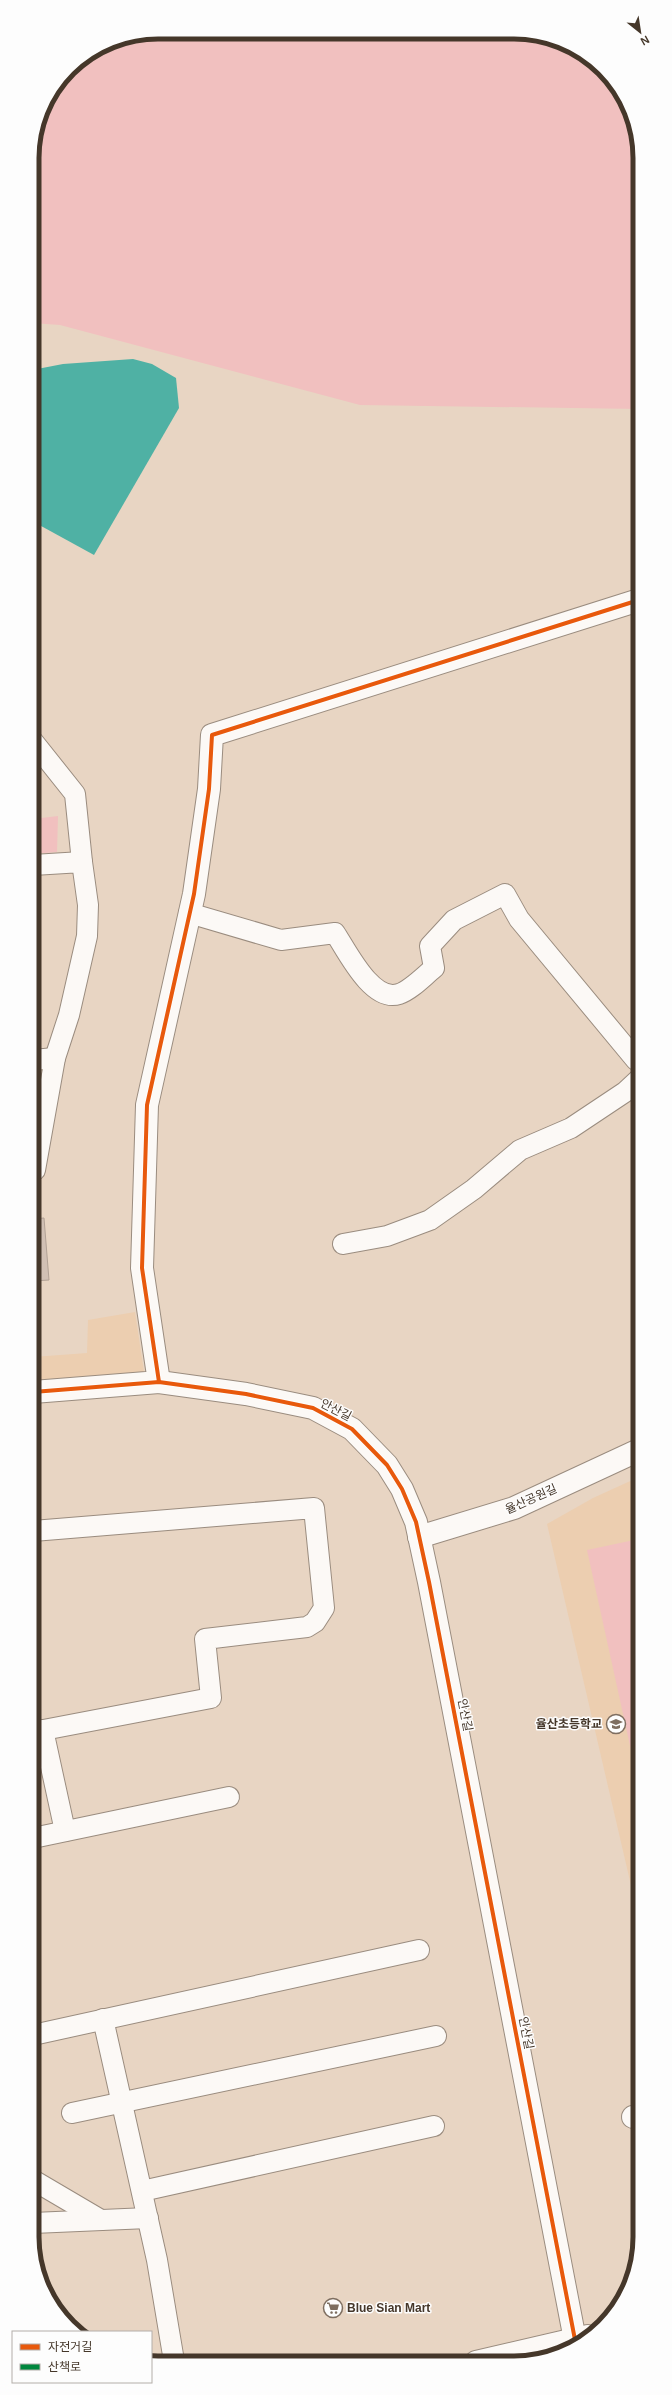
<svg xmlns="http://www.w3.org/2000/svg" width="672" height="2395" font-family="Helvetica,'Noto Sans KR',sans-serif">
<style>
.built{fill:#ecceb0}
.green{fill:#f1c0bf}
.water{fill:#4fb1a4}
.building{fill:#d1c0b4;stroke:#b1a195}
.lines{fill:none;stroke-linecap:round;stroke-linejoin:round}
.service-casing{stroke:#9a8c7f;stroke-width:22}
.minor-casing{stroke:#9a8c7f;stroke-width:24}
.tertiary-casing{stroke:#9a8c7f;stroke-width:24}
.service{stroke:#fcf9f6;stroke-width:20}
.minor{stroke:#fcf9f6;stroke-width:22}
.tertiary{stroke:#fcf9f6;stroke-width:22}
.quiet{stroke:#00873e;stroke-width:3;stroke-dasharray:6 3;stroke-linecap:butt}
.cycleway-casing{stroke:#fdfdfd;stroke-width:6}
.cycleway{stroke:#e8590c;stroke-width:4}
.labels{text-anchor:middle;stroke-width:3;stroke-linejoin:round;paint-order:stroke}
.street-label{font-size:12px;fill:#45372a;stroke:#fdfdfd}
.poi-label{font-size:12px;font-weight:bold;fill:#45372a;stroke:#fdfdfd;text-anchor:end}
.rim{fill:none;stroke:#45372a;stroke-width:5}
</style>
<rect width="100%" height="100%" fill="#e8d5c3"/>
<g class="built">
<polygon points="135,1312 144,1372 33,1381 33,1357 87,1353 88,1320"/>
<polygon points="639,1477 640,1924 547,1524 593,1498"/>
</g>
<g class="green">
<polygon points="158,32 539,34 577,49 609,75 627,102 639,141 639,409 360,405 60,325 32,323 32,150 45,102 69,69 110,41"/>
<polygon points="58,816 57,852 33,854 33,819"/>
<polygon points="639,1539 640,1791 587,1550"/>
</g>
<polygon class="water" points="133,359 152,364 176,378 179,408 94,555 32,521 32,370 63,364"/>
<polygon class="building" points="44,1218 49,1280 33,1281 33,1219"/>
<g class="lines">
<g class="service-casing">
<g id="service">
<polyline points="32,740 75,794 82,862"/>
<polyline points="33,865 82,862 88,905 87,936 69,1015 55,1058 35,1170 33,1170"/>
<path d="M189 913 281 940 335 933C347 951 372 1003 399 994 411 990 424 976 434 968L430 946 454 920 505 894 519 919 636 1060H639"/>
<polyline points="33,1060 55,1058"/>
<polyline points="343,1244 387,1236 430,1220 474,1189 520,1150 571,1128 625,1092 639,1079"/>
<polyline points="33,1531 314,1508 324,1608 315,1622 307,1627 205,1639 211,1698 33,1732"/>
<polyline points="43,1730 65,1831"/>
<polyline points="33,1838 229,1797"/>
<polyline points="103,2019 157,2260 174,2361"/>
<polyline points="33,2035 419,1950"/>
<polyline points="72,2113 436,2036"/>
<polyline points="33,2180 101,2220"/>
<polyline points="142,2191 434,2126"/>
<polyline points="33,2223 148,2218"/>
</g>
</g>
<g class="minor-casing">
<g id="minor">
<polyline points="33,1392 159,1382 142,1268 147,1105 194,894 209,789 212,735 639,600"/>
<polyline points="419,1537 514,1508 639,1450"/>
<polyline points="633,2117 640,2116"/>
<polyline points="476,2362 588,2336"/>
</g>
</g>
<g class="tertiary-casing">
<polyline id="tertiary" points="159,1382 246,1394 313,1408 352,1429 387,1465 402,1489 416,1522 429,1582 576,2345"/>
</g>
<use href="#service" class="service"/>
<use href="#minor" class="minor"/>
<use href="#tertiary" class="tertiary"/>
<polyline class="quiet" points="633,2117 640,2116"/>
<g class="cycleway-casing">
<g id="cycleway">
<polyline points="159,1382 142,1268 147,1105 194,894 209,789 212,735 639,600"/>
<polyline points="33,1392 159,1382 246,1394 313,1408 352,1429 387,1465 402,1489 416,1522 429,1582 576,2345"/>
</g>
</g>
<use href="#cycleway" class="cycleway"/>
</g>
<defs>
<g id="school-ring" transform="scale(1)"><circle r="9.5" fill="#fdfdfd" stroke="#7e6e60" stroke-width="1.5"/><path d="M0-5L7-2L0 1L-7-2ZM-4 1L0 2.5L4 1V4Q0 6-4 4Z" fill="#7e6e60"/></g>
<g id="supermarket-ring" transform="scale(1)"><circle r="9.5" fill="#fdfdfd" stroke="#7e6e60" stroke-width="1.5"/><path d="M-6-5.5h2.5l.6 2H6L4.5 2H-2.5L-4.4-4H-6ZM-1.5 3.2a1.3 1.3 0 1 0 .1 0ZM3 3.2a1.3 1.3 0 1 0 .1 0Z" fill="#7e6e60"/></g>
</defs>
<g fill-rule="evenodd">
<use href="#school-ring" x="616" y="1724"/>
<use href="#supermarket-ring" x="333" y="2308"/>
</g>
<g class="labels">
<g class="street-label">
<text transform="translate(336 1410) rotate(27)" y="4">안산길</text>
<text transform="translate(531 1499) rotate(-24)" y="4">율산공원길</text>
<text transform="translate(465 1715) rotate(79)" y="4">안산길</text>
<text transform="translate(526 2033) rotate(79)" y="4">안산길</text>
</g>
<g class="poi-label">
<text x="602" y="1728">율산초등학교</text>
<text x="347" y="2312" text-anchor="start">Blue Sian Mart</text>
</g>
</g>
<path d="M0 0H672V2395H0ZM158 39H514A119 119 0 0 1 633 158V2237A119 119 0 0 1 514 2356H158A119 119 0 0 1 39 2237V158A119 119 0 0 1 158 39Z" fill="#fdfdfd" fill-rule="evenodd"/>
<path class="rim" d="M158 39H514A119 119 0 0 1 633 158V2237A119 119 0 0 1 514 2356H158A119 119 0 0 1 39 2237V158A119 119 0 0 1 158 39Z"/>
<rect x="12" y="2331" width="140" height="52" fill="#fdfdfd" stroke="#b3aea9"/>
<rect x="20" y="2344" width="20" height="6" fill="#e8590c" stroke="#b3aea9"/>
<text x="48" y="2351" font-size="12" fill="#45372a">자전거길</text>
<rect x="20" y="2364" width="20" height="6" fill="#00873e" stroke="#b3aea9"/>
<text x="48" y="2371" font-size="12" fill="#45372a">산책로</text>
<g transform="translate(640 32) rotate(150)" stroke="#fdfdfd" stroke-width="3" paint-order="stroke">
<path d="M0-3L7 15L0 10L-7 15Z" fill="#45372a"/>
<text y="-6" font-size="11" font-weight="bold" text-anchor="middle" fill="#45372a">N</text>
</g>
</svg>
